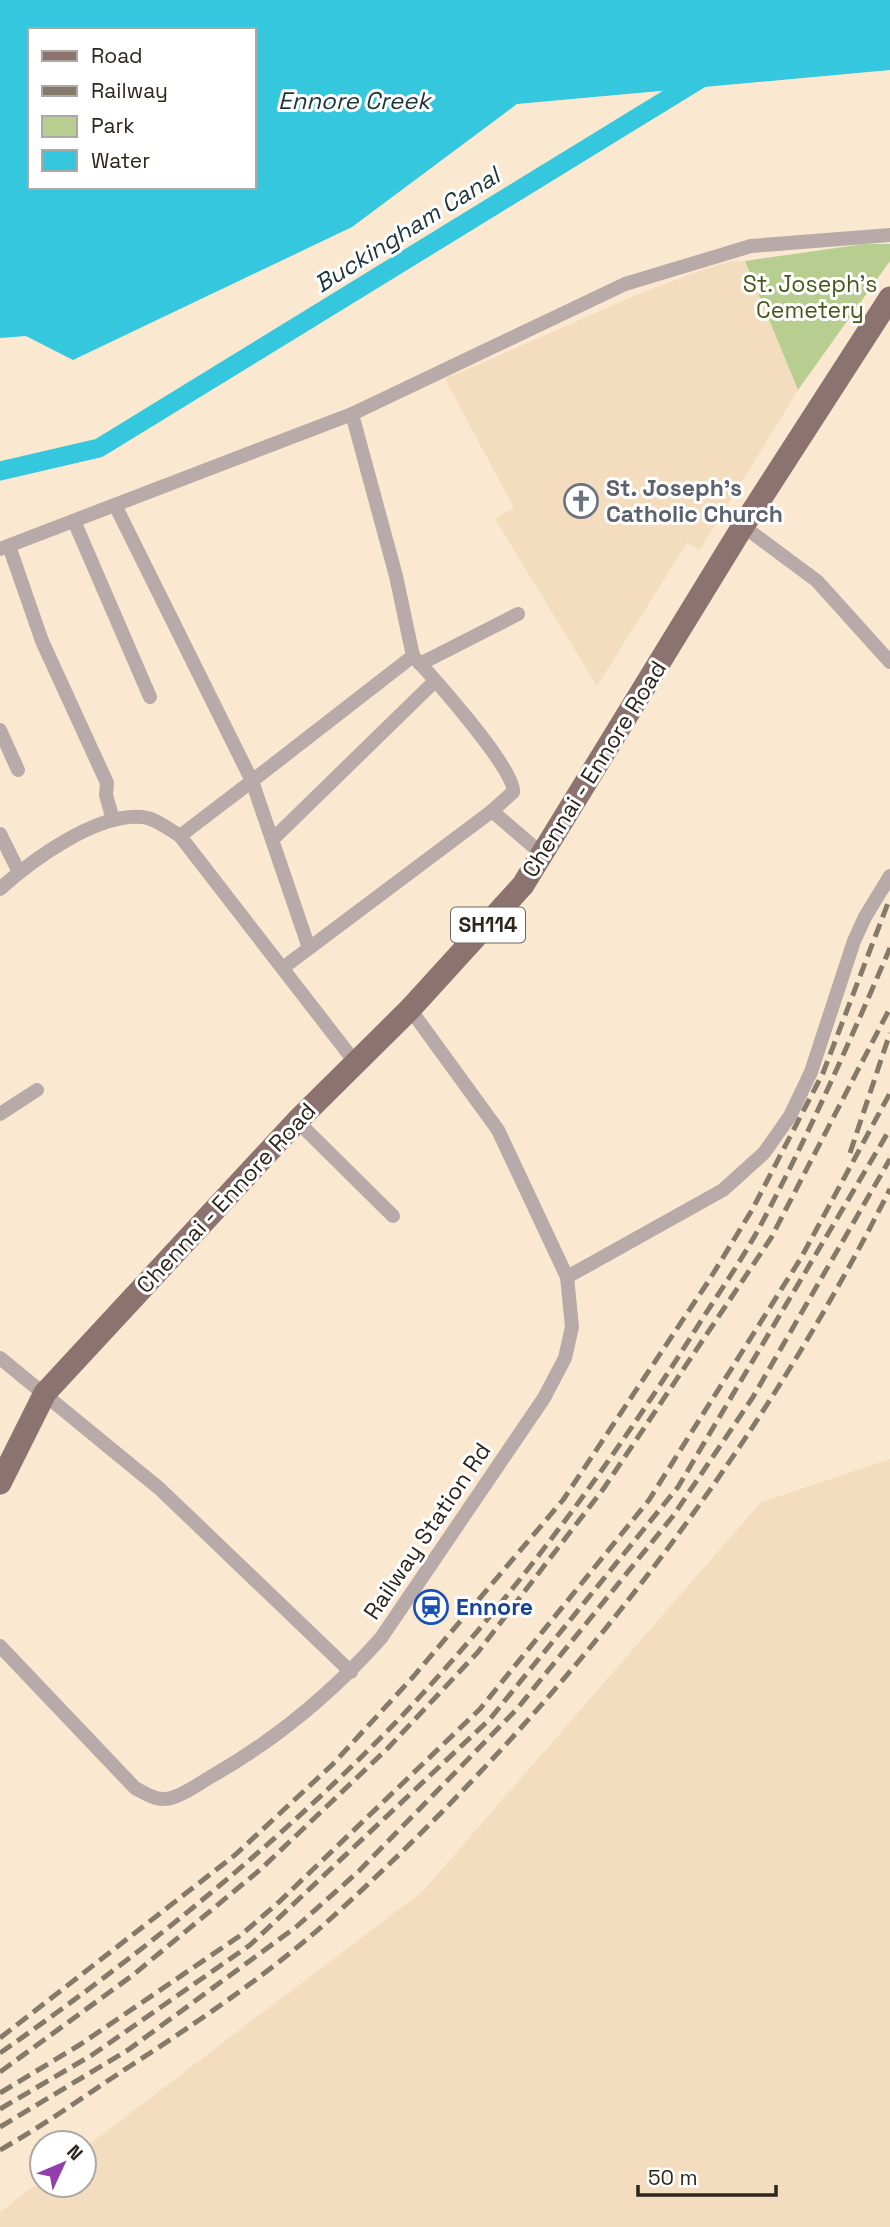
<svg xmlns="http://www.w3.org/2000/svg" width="890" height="2227" font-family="'Space Grotesk',sans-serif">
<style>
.built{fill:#f3ddbe}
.green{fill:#b8ce91}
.water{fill:#34c7dd;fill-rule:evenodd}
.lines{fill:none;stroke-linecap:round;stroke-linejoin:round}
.canal{stroke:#34c7dd;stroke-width:19}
.minor{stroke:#b8aaa8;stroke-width:14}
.primary{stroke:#8c736f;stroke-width:23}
.rail{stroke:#857a6a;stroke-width:5;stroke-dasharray:14 7;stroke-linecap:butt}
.labels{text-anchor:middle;stroke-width:6;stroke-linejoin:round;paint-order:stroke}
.shield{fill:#fff;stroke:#6b6761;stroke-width:2}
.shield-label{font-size:21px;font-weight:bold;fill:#2c261d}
.park-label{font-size:23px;fill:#455819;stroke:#fff}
.worship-label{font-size:23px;font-weight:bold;fill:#5b616d;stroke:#fff;text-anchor:start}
.street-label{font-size:23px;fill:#2c261d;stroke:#fff}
.transit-label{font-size:23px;font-weight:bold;fill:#164399;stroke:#fff;text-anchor:start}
.water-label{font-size:24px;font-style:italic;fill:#1e363a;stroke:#fff}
</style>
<rect width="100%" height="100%" fill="#fae9d0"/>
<g class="built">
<polygon points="732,261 745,261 798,390 700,550 687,543 597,686 495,519 514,508 445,379 632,297 696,272"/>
<polygon points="890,1459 890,2227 0,2227 0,2212 42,2180 42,2185 84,2185 84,2148 423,1891 761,1502"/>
</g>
<polygon class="green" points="864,244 890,244 890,261 798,390 745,261"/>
<path class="water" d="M0 0H890V70L517 104 352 227 73 360 26 336 0 338ZM30 30H254V187H30Z"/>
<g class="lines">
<polyline class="canal" points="0,471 99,448 705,76"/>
<g class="minor">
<polyline points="115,505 252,781 180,836"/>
<polyline points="74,521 150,697"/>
<polyline points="743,526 817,581 890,662"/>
<polyline points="9,546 42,641 107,783 106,795 113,820"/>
<polyline points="0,549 352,414 625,284 751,246 890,235"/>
<path d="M413 656C431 675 517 771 513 792L492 811"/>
<polyline points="420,664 518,614"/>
<polyline points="0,730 18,770"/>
<polyline points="0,834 19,872"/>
<polyline points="273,839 435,681"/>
<path d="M0 889C32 860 96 813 142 817 155 818 169 829 180 836L355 1062"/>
<polyline points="309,948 252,781 413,656 396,576 352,414"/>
<polyline points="284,967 492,811 543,855"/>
<polyline points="0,1114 37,1090"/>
<polyline points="297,1121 393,1216"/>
<polyline points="567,1277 723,1190 764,1153 790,1116 811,1072 854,941 865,917 890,876"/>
<polyline points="0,1358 160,1489 351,1672"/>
<path d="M0 1646 135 1788C148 1795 159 1803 174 1797 187 1793 200 1783 212 1776 277 1739 332 1693 381 1638L544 1398 565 1358 572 1327 567 1277 498 1130 410 1009"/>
</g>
<polyline class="primary" points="0,1483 45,1393 297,1121 410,1009 523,885 743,526 890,298"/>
<g class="rail">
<polyline points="850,1153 890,1033"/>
<polyline points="0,2038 235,1855 332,1765 413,1677 563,1500 708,1282 752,1210 823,1073 888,903"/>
<path d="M0 2053C142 1954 279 1843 399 1719 508 1604 604 1474 689 1340 711 1304 737 1268 758 1230 807 1139 849 1043 890 948"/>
<polyline points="0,2072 133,1975 261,1869 388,1748 478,1652 604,1488 771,1238 890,1008"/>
<polyline points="0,2093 81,2044 241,1935 279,1902 480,1709 649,1500 801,1258 890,1093"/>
<polyline points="0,2109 92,2055 250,1945 490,1719 678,1487 890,1129"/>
<polyline points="0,2127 128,2050 296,1927 359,1871 517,1709 673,1516 753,1397 890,1159"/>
<path d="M0 2150C41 2127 79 2100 118 2074 190 2027 264 1978 328 1921 558 1714 751 1465 890 1189"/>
</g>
</g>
<defs>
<g id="church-ring" transform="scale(1.75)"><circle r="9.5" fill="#fff" stroke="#6b7280" stroke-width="1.5"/><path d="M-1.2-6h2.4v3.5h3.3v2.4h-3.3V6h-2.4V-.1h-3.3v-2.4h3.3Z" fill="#6b7280"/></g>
<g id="station-ring" transform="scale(1.75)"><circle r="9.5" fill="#fff" stroke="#1a4fb4" stroke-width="1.5"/><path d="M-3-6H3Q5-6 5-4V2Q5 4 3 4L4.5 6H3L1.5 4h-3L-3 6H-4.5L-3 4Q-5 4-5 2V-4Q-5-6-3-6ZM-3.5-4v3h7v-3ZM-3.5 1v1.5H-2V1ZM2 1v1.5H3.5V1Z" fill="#1a4fb4"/></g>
</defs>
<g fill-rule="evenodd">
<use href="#church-ring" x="581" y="501"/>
<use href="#station-ring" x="431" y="1607"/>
</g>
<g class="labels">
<rect class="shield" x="451" y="907.5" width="74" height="35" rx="5"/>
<g class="shield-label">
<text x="488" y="932">SH114</text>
</g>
<g class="park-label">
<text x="810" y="292">St. Joseph's<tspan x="810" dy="26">Cemetery</tspan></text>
</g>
<g class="worship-label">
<text x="606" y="496">St. Joseph's<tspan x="606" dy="26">Catholic Church</tspan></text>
</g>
<g class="street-label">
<text transform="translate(594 769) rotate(-58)" y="8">Chennai - Ennore Road</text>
<text transform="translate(226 1198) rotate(-47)" y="8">Chennai - Ennore Road</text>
<text transform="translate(427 1531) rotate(-56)" y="8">Railway Station Rd</text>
</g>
<g class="transit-label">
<text x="456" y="1615">Ennore</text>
</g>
<g class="water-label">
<text x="354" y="109">Ennore Creek</text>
<text transform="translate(407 230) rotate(-32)" y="8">Buckingham Canal</text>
</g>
</g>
<rect x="28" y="28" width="228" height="161" fill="#ffffff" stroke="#aba8a5" stroke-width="2"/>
<rect x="42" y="51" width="35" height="10" fill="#8c736f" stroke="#aba8a5" stroke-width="2"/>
<text x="91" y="63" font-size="21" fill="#2c261d">Road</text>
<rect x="42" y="86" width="35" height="10" fill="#857a6a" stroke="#aba8a5" stroke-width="2"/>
<text x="91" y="98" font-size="21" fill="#2c261d">Railway</text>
<rect x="42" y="116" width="35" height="21" fill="#b8ce91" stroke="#aba8a5" stroke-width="2"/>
<text x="91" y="133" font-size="21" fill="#2c261d">Park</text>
<rect x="42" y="150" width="35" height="21" fill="#34c7dd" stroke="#aba8a5" stroke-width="2"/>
<text x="91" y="168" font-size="21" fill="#2c261d">Water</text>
<g transform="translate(63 2164) rotate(46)"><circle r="33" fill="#ffffff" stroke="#aba8a5" stroke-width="2"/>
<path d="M0-5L12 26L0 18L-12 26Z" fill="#943eab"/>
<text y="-10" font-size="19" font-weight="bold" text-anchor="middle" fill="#2c261d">N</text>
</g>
<path d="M638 2185v10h138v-10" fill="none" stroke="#2c261d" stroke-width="3.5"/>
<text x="648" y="2185" font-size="21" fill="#2c261d" stroke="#ffffff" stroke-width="5" paint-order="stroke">50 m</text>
</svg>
